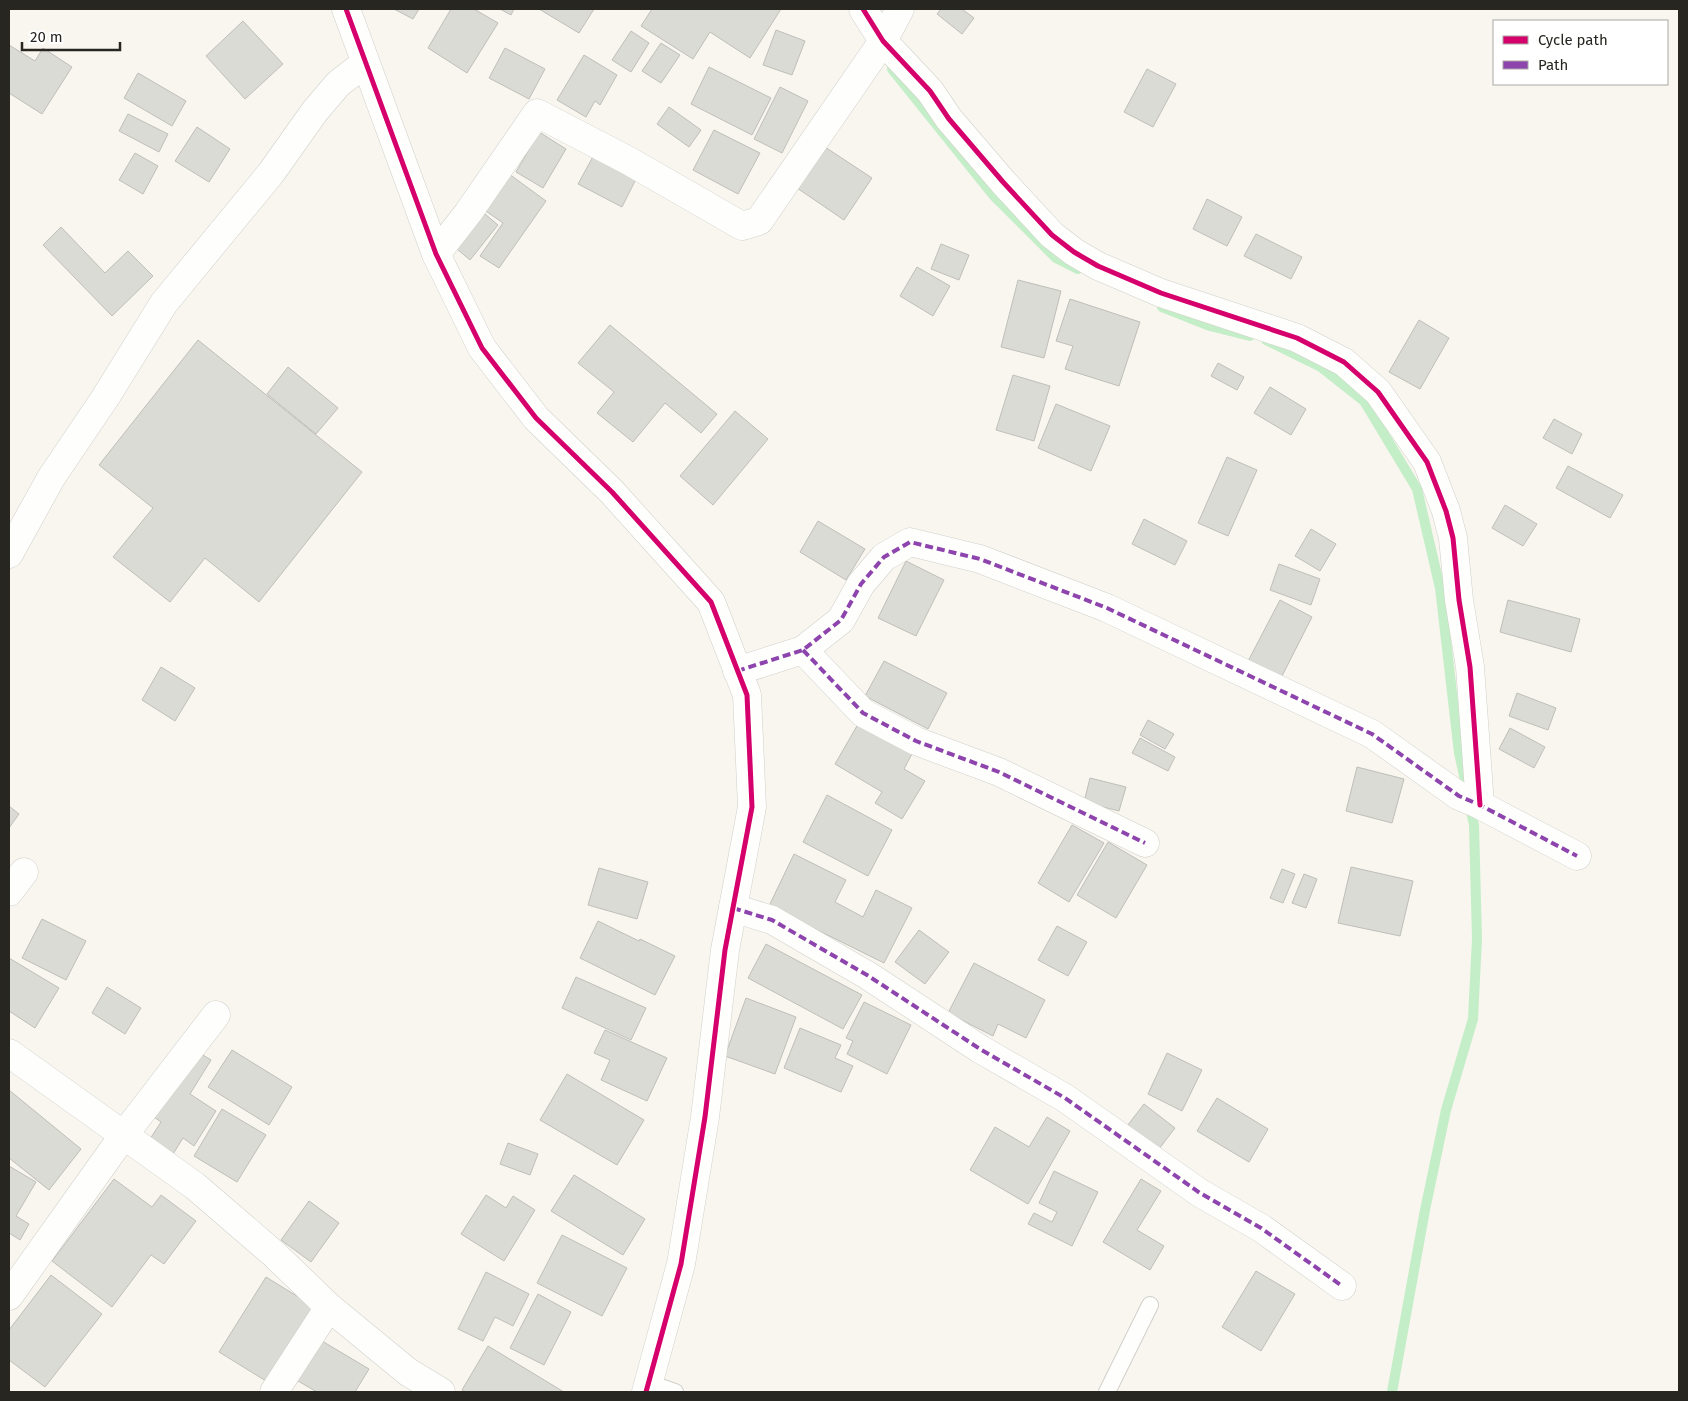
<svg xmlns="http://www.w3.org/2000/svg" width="1688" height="1401" font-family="'Fira Sans',sans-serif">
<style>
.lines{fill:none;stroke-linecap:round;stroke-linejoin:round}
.stream{stroke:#c4eec7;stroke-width:10}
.building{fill:#dbdbd5;stroke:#bfbeb9}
.service-casing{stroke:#d1d0ca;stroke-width:18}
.minor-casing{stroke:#d1d0ca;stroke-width:29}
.tertiary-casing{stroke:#d1d0ca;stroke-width:29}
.service{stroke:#fefefd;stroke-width:16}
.minor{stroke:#fefefd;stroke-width:28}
.tertiary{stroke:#fefefd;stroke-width:28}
.quiet{stroke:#8e44ad;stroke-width:4;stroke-dasharray:8 4;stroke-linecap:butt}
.cycleway-casing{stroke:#fff;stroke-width:8}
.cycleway{stroke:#d6006c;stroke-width:5}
</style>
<rect width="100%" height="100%" fill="#f8f6ef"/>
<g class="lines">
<g class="stream">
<polyline points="892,69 994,196 1056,258 1078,269"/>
<polyline points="1162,307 1210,326 1250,336"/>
<polyline points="1266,340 1321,367 1364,401 1417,489 1440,588 1459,753 1467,789"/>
<polyline points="1392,1392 1425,1210 1446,1110 1473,1019 1477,939 1474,825 1469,803"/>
</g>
</g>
<g class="building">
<polygon points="394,9 419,9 413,19"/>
<polygon points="451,9 474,9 498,23 467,73 428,48"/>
<polygon points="500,9 514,9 511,15"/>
<polygon points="539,9 594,9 579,33"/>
<polygon points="652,9 781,9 750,58 710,32 693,59 641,26"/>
<polygon points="941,9 962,9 974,18 962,34 937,14"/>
<polygon points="243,21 283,64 245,99 206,56"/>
<polygon points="776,30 805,41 792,75 763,65"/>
<polygon points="631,31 649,43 631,72 612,60"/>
<polygon points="661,43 680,55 661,83 642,71"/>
<polygon points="9,45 35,61 43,48 72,67 42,114 9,93"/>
<polygon points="505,48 545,69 529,99 489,78"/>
<polygon points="584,55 617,75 600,105 595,101 586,117 557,100"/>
<polygon points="709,67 771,98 752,135 691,104"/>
<polygon points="1147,69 1176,84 1153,127 1124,112"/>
<polygon points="138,73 186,101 172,126 124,98"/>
<polygon points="780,87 808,101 782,153 754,139"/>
<polygon points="669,107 701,130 689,147 657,124"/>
<polygon points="128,114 168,134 159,152 119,131"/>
<polygon points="197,127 230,149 209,182 175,161"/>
<polygon points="714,130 760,153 738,194 693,170"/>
<polygon points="539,132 566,149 543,188 516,172"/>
<polygon points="825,147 872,178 844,220 797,188"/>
<polygon points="135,153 158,166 143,194 119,180"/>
<polygon points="595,153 638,175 622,207 578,184"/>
<polygon points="505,171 546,201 499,268 480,256 503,223 480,207"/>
<polygon points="1207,199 1242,217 1227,246 1193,229"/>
<polygon points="479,209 498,225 470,260 451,244"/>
<polygon points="61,227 105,273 128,251 153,276 112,316 43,245"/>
<polygon points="1256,234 1302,257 1291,279 1244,256"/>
<polygon points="941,244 969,255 959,280 931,269"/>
<polygon points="917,267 950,286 933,316 900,296"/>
<polygon points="1018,280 1061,291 1044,358 1001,347"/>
<polygon points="1070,299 1140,322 1119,386 1065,369 1073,346 1056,341"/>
<polygon points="1419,320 1449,338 1420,389 1389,372"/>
<polygon points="610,325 717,414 701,433 665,403 633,442 597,413 614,392 578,363"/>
<polygon points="198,340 362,472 259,602 205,558 170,602 113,557 153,508 99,465"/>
<polygon points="1218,363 1244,377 1237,390 1211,376"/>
<polygon points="288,367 338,408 316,434 267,394"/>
<polygon points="1013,375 1050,386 1034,441 996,430"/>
<polygon points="1270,387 1306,409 1291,435 1254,413"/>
<polygon points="1056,404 1110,426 1091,471 1038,448"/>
<polygon points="735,411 768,439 713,505 680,476"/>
<polygon points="1554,419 1582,434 1572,454 1543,438"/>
<polygon points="1227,457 1257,470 1228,536 1198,523"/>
<polygon points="1568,466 1623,495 1610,518 1556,488"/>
<polygon points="1505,505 1537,524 1523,546 1492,528"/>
<polygon points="1144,519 1187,541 1175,565 1132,544"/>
<polygon points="818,521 865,549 846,580 800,552"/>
<polygon points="1311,529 1336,544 1320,571 1295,556"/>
<polygon points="906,561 944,580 916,636 878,618"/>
<polygon points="1279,564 1320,579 1311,605 1270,590"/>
<polygon points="1280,600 1312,617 1279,682 1246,665"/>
<polygon points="1508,600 1580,619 1571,652 1500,632"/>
<polygon points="884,661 947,693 928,729 865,696"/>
<polygon points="161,667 195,688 175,721 142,700"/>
<polygon points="1517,693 1556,708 1548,730 1509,716"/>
<polygon points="861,719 914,750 904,769 925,781 902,819 875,803 882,792 835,764"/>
<polygon points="1148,720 1174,734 1165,749 1140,735"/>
<polygon points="1510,728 1545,747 1534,768 1499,749"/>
<polygon points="1140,738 1175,757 1168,771 1132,753"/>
<polygon points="1357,767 1404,779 1392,823 1346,811"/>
<polygon points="1090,778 1126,787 1119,811 1084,802"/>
<polygon points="827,795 892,830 868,876 803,842"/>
<polygon points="9,806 19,814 9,828"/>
<polygon points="1072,825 1104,843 1069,902 1038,883"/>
<polygon points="1108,842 1147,865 1116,918 1077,895"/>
<polygon points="794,854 846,880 835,902 863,917 876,890 912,908 884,963 769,906"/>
<polygon points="1351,867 1413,881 1400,936 1338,923"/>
<polygon points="599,868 648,882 637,919 588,905"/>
<polygon points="1282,869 1295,874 1283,903 1270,898"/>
<polygon points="1304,874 1317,879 1306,908 1292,903"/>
<polygon points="42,919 86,941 66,980 22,958"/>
<polygon points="598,921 639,941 640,939 675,956 655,995 580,958"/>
<polygon points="1057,926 1087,942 1068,976 1038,960"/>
<polygon points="919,930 949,952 925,984 895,962"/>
<polygon points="766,944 862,995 843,1029 748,978"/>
<polygon points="9,958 59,988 35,1028 9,1011"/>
<polygon points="974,963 1045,1000 1026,1038 998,1024 993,1036 948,1013"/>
<polygon points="576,977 646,1008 631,1040 562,1008"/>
<polygon points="107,987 141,1008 125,1034 92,1013"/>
<polygon points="746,998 796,1017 775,1074 725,1056"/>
<polygon points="864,1002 911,1025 887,1074 847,1054 853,1041 846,1038"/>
<polygon points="800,1028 841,1045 835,1058 853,1066 841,1092 784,1068"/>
<polygon points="605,1030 667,1058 647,1101 601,1080 610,1060 594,1053"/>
<polygon points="195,1050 211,1060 190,1094 216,1111 194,1146 183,1138 173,1154 150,1139 161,1122 154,1117"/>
<polygon points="232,1050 292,1087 269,1125 208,1087"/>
<polygon points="1167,1053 1202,1070 1182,1111 1148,1094"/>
<polygon points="567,1074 644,1120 617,1165 540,1120"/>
<polygon points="9,1090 81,1149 49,1190 9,1158"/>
<polygon points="1217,1098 1268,1129 1249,1162 1197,1131"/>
<polygon points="1144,1104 1175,1128 1152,1158 1121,1134"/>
<polygon points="222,1109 266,1135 237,1182 194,1156"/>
<polygon points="1047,1117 1070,1131 1028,1204 970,1170 995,1127 1029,1147"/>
<polygon points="508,1143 538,1154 530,1175 500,1164"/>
<polygon points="9,1166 36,1182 16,1216 29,1224 20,1240 9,1233"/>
<polygon points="1054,1171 1098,1192 1072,1246 1028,1224 1034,1213 1052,1222 1057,1212 1039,1203"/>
<polygon points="574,1175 645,1219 623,1255 551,1211"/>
<polygon points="114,1179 152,1207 161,1195 196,1221 164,1264 151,1255 112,1307 52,1261"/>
<polygon points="1141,1179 1161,1191 1137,1230 1164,1246 1150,1270 1103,1242"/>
<polygon points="486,1195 506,1208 513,1196 535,1210 504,1261 461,1234"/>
<polygon points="309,1201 339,1223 311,1262 281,1240"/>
<polygon points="562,1235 627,1268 602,1316 537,1283"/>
<polygon points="1256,1271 1295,1294 1261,1351 1222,1327"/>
<polygon points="486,1272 529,1294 513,1326 495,1317 483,1341 458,1329"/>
<polygon points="51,1275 102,1314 45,1387 9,1360 9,1330"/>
<polygon points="266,1277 313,1306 266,1381 219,1352"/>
<polygon points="538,1294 571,1312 544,1365 510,1348"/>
<polygon points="317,1338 369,1369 355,1392 317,1392 293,1378"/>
<polygon points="488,1346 564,1392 466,1392 462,1390"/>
</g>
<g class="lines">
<g class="service-casing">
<g id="service">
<polyline points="649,1383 675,1392"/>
<polyline points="1107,1392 1150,1305"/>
</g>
</g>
<g class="minor-casing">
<g id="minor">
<polyline points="863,9 883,41 930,91 949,119 1003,182 1052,235 1074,252 1098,266 1161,293 1297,338 1344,362 1378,392 1427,462 1446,511 1453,538 1459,600 1470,667 1480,805"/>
<polyline points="436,254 468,213 537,113 629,161 742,226 759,221 883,41 900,9"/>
<polyline points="9,554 51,478 105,398 164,303 271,173 315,111 338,84 365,63"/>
<polyline points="803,650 863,713 916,741 999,772 1145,843"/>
<polyline points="737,671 803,650 841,620 861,584 884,557 910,542 980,559 1107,608 1372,734 1459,796 1480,805 1577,856"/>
<polyline points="9,892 24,872"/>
<polyline points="733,908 772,920 867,975 980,1049 1065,1098 1200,1193 1261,1228 1342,1286"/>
<polyline points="9,1053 195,1186 274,1254 329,1307 408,1372 441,1392"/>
<polyline points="9,1296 123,1136 216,1015"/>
<polyline points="274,1392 329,1307"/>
</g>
</g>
<g class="tertiary-casing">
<polyline id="tertiary" points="346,9 436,254 482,348 536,418 612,492 711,602 747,695 752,807 725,950 705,1117 681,1264 646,1392"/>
</g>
<use href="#service" class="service"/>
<use href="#minor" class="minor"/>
<use href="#tertiary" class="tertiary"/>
<g class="quiet">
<polyline points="803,650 863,713 916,741 999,772 1145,843"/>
<polyline points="737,671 803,650 841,620 861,584 884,557 910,542 980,559 1107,608 1372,734 1459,796 1480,805 1577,856"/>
<polyline points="733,908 772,920 867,975 980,1049 1065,1098 1200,1193 1261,1228 1342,1286"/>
</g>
<g class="cycleway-casing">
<g id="cycleway">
<polyline points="346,9 436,254 482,348 536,418 612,492 711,602 747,695 752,807 725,950 705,1117 681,1264 646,1392"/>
<polyline points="863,9 883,41 930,91 949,119 1003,182 1052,235 1074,252 1098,266 1161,293 1297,338 1344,362 1378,392 1427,462 1446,511 1453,538 1459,600 1470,667 1480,805"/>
</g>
</g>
<use href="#cycleway" class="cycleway"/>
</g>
<rect width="1688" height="1401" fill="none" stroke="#272621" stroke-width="20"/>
<rect x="1493" y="20" width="175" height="65" fill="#ffffff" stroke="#a9a8a6"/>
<rect x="1503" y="36" width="25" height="8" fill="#d6006c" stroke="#a9a8a6"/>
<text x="1538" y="45" font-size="15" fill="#272621">Cycle path</text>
<rect x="1503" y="61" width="25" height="8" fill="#8e44ad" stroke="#a9a8a6"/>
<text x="1538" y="70" font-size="15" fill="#272621">Path</text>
<path d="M22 42v8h98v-8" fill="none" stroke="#272621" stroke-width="2.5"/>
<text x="30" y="42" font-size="15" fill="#272621" stroke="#ffffff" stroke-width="4" paint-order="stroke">20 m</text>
</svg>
